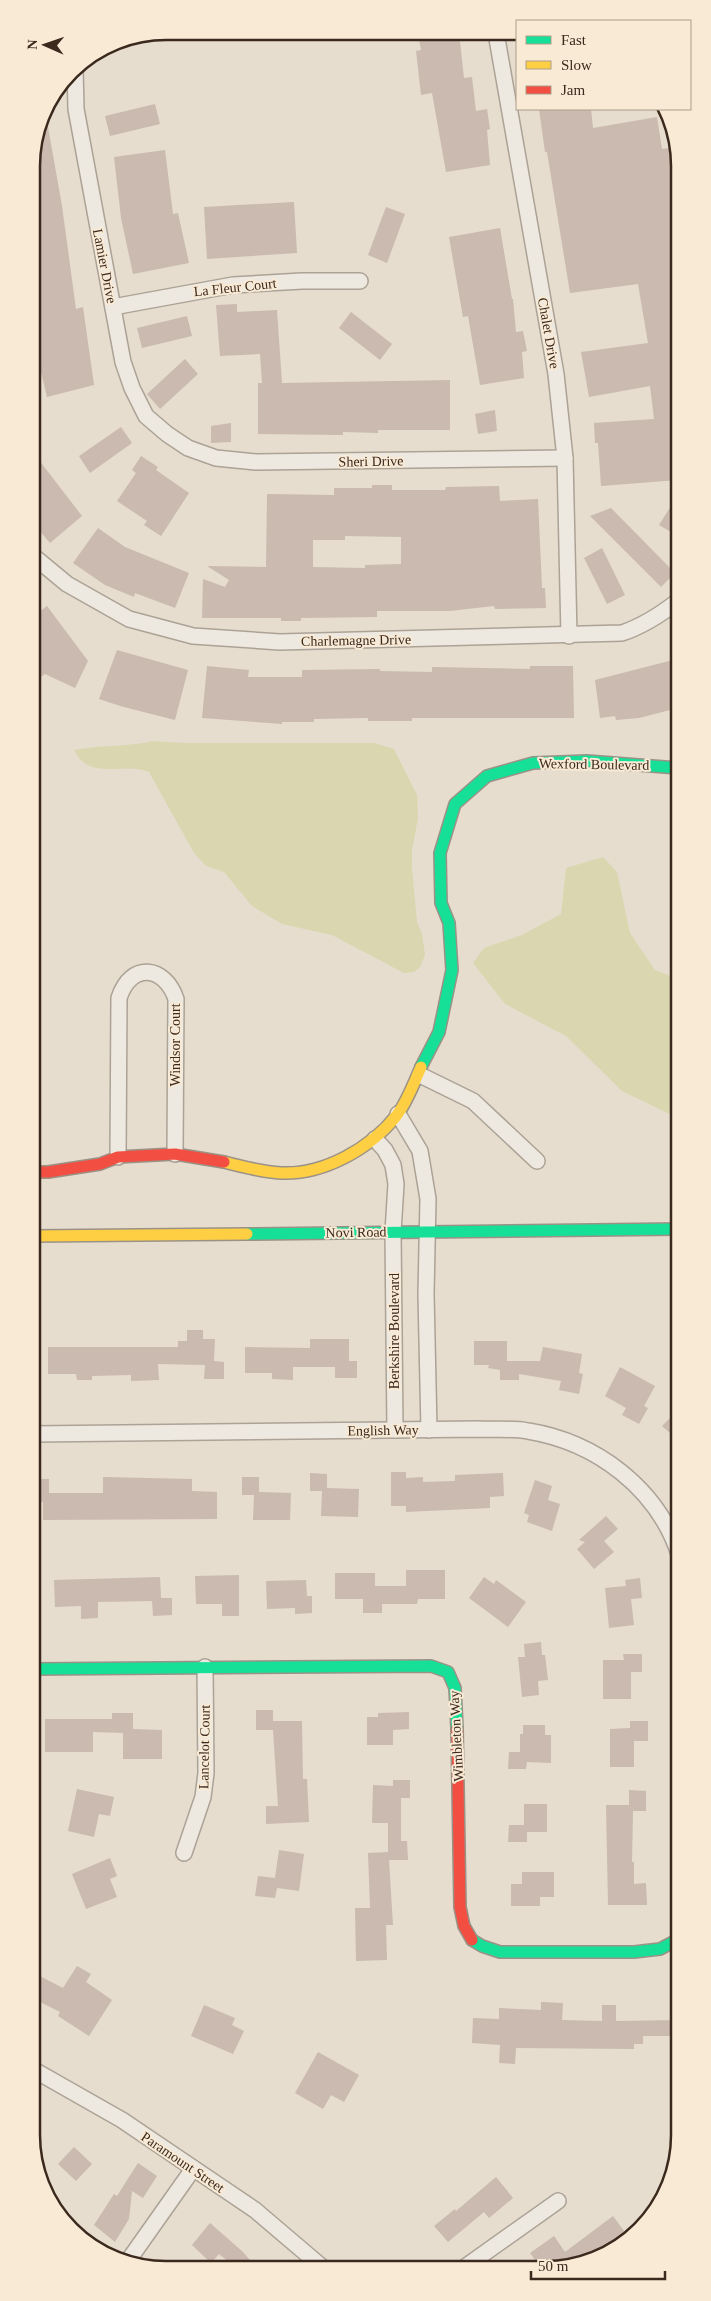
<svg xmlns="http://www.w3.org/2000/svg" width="711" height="2301" font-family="Georgia,serif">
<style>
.green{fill:#dad6af}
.building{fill:#cabaaf;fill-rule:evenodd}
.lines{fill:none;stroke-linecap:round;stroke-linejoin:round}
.street-casing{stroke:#aca296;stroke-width:18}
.fast-casing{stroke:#9b9287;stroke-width:14}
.slow-casing{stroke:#9b9287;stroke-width:14}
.jam-casing{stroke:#9b9287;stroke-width:14}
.street{stroke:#eee9e0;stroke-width:15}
.fast{stroke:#16e098;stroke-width:11}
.slow{stroke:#ffcf43;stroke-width:11}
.jam{stroke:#f24e42;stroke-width:11}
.labels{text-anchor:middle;stroke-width:4;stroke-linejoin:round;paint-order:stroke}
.street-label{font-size:14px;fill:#3c291e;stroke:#f8ead4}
.rim{fill:none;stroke:#3c291e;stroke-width:2.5}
</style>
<rect width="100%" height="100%" fill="#e6ddce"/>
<g class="green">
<path d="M153 741 184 743H374L394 749 417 795 418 818 412 850V868L417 922 422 934 425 955 420 967 414 972 404 973 332 935 282 924 252 906 224 872 206 866 194 853 149 772C123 761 89 782 74 750 100 745 127 747 153 741Z"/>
<polygon points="603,857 617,872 630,933 655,970 678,979 678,1118 622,1091 566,1036 505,1004 473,963 484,948 522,935 561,914 566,868"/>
</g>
<g class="building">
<polygon points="418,33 459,33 464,78 472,77 476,111 487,109 490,129 487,130 490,165 446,172 432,93 421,95 416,51 421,50"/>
<polygon points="155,104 160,124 110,136 105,116"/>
<polygon points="539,109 591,109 593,128 657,117 662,149 670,148 677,190 678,480 601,486 598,443 595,443 594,423 654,419 650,386 589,397 581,352 648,343 638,284 570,293 547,152 545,152"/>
<polygon points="45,110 62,206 76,309 83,307 94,385 47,397 36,351 38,350 32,311 32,158 42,114"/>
<polygon points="165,150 173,214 178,213 189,263 133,274 121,218 114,157"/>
<polygon points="294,202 297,253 207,259 204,207"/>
<polygon points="386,207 405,214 387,263 368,255"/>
<polygon points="500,228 512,299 513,299 516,332 523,331 527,351 522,352 524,378 480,385 468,316 463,317 449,237"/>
<polygon points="237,304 237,312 277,310 282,383 450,380 450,430 378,430 378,433 343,432 343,435 258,434 258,383 262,383 260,354 220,356 216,305"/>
<polygon points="351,312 392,344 380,360 339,328"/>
<polygon points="187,316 192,336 142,348 137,328"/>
<polygon points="185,359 198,374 160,409 147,394"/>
<polygon points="495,410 497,431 478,434 475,414"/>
<polygon points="231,423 231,442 211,443 211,426"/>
<polygon points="121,427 132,443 90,473 79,456"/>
<polygon points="32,451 82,516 50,543 32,522"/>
<polygon points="141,456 158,467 156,470 189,493 161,536 144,525 147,521 117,501 136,473 132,470"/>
<path d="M372 485H392V490H445L446 487 499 486 500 501 538 499 542 588H545L546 608 495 609 494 606 450 611H377V617L301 618V621H281V618H202L203 579 225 587 229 580 207 566 266 567 267 494 334 495V488H372ZM345 536 401 537V564L365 565V568L313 567V540H345Z"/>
<polygon points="678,495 678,536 659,525"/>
<polygon points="611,508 675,573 661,587 590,516"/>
<polygon points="98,528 125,547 189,573 175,608 135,593 134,597 105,585 73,563"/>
<polygon points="602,548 625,595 607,604 584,558"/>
<polygon points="47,606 88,661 75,688 45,674 32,683 32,617"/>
<polygon points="117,650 188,670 175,720 120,706 99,699"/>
<polygon points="673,660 678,671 678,708 639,718 616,720 615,716 600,718 595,680"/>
<polygon points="207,666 249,670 248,677 302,677 302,670 380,669 380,671 432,672 432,667 530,669 530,666 573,666 574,718 412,718 412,721 368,721 368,718 314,719 314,722 282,722 282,724 202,718"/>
<polygon points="187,1330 203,1330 203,1339 215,1339 214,1361 224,1362 224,1379 204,1379 205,1365 158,1364 159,1380 131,1381 131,1375 92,1376 92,1380 77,1380 76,1374 48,1374 48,1347 178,1347 178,1341 187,1341"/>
<polygon points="310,1339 349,1339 349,1361 357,1361 357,1378 335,1378 335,1367 293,1367 293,1380 272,1379 272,1373 245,1373 245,1347 310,1348"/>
<polygon points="474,1341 507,1341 507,1361 540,1361 543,1347 582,1354 579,1373 583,1374 579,1394 559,1390 561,1381 519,1374 519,1380 500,1380 500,1370 488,1368 489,1365 474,1365"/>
<polygon points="620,1367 655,1386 644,1406 648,1408 639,1424 622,1415 626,1408 605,1396"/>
<polygon points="679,1409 679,1441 662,1426"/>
<polygon points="391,1472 406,1472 406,1478 423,1477 423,1482 455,1481 455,1475 503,1473 504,1496 490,1497 490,1508 406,1512 406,1506 391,1506"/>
<polygon points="310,1473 327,1474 327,1488 359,1489 358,1517 321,1516 322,1491 310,1491"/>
<polygon points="103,1477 192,1479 192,1491 217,1492 217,1519 43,1520 43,1502 33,1502 33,1479 49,1479 49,1493 103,1493"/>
<polygon points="242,1477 259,1477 259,1492 291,1493 290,1520 253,1520 254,1495 242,1495"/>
<polygon points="535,1480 552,1486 548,1500 560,1504 552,1531 527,1522 529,1515 524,1513"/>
<polygon points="606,1516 618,1529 604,1541 614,1552 594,1569 577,1549 585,1542 579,1540"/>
<polygon points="406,1570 445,1570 445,1599 418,1599 417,1604 382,1604 382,1613 363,1613 363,1599 335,1599 335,1573 375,1573 375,1586 406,1586"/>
<polygon points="239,1575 239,1616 222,1616 222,1604 196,1604 195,1576"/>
<polygon points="160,1577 161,1598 172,1598 172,1615 153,1616 152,1601 98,1602 98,1618 81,1619 81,1606 55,1607 54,1580"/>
<polygon points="484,1577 494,1584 496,1580 526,1602 508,1627 469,1598"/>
<polygon points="640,1578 642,1598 631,1599 634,1625 609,1628 605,1588 626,1586 625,1580"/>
<polygon points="306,1580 307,1596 312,1596 312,1613 295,1614 295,1608 267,1609 266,1581"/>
<polygon points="541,1642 542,1655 545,1655 548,1680 538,1681 539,1695 522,1697 518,1657 525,1657 524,1644"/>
<polygon points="623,1654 642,1654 642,1672 631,1672 631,1699 603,1699 603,1660 624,1660"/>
<polygon points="256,1710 273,1710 273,1721 302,1721 303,1779 307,1779 309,1822 266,1824 266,1806 278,1806 273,1730 256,1730"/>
<polygon points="409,1712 409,1729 393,1730 393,1745 367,1745 367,1717 378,1717 378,1713"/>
<polygon points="112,1713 133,1713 133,1729 162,1730 162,1759 123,1759 123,1733 93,1732 93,1752 45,1752 45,1719 112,1719"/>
<polygon points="630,1721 648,1721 648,1741 634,1741 634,1767 610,1767 610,1729 630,1728"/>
<polygon points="523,1725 545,1725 545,1735 551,1735 551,1763 527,1762 526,1769 508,1769 509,1752 520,1752 520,1734 523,1734"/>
<polygon points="393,1780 410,1780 410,1798 401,1798 401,1841 407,1841 408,1860 389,1860 393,1925 386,1925 387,1960 356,1961 355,1908 370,1908 368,1853 388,1852 388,1823 372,1823 373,1785 393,1786"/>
<polygon points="77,1789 114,1797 110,1816 99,1814 94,1837 68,1831"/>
<polygon points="629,1790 646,1791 646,1811 633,1811 632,1862 634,1862 634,1884 646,1883 647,1905 608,1905 606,1805 629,1805"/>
<polygon points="524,1804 547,1804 547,1832 527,1832 527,1842 508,1842 509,1825 524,1825"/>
<polygon points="279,1850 304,1854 299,1891 277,1888 275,1898 255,1896 258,1876 275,1878"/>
<polygon points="110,1858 117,1876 110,1879 117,1897 86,1909 72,1874"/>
<polygon points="522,1872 554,1872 554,1897 540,1897 540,1906 511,1906 511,1884 522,1884"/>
<polygon points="77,1966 91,1974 86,1982 112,2000 89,2036 58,2016 60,2012 34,1999 34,1973 63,1988"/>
<polygon points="541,2002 563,2003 562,2020 602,2021 602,2005 616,2005 616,2021 679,2020 679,2036 643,2036 643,2044 634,2044 634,2049 516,2048 515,2064 499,2063 500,2045 472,2043 473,2018 499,2019 499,2008 541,2010"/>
<polygon points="204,2005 235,2018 232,2025 244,2031 233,2054 191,2036"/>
<polygon points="318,2052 359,2075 344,2102 331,2095 323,2109 295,2093"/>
<polygon points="74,2147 92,2164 76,2181 58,2164"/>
<polygon points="138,2163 157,2176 143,2198 132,2191 129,2219 115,2242 94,2225 114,2194 117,2196"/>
<polygon points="496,2177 513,2198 489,2218 484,2212 448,2242 434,2226 455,2209 456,2211"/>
<polygon points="613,2216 627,2235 598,2257 571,2267 540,2267 530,2253 554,2236 565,2252"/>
<polygon points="210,2223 243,2252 256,2267 235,2267 219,2254 211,2263 192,2245"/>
</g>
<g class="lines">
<g class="street-casing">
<g id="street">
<polyline points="496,33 556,374 565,458 569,636"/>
<polyline points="75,68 76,109 123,362 132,388 146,416 167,434 188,448 216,458 256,462 565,458"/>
<polyline points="113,307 233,285 302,281 360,281"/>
<path d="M32 555 67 584 129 619 193 636 280 642 622 633C643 626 660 615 678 601"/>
<polyline points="420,1075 473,1101 537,1161"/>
<polyline points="398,1114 420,1151 428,1199 426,1294 429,1430"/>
<polyline points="375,1139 385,1150 393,1165 396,1184 393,1232 395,1430"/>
<path d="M118 1157 119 998C131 961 165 966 176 999L175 1154"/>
<path d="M33 1434 478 1429C494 1430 512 1428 528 1431 596 1442 657 1488 679 1554"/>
<polyline points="184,1853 203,1797 206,1773 205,1667"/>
<polyline points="34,2070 122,2120 255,2210 322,2267"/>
<polyline points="128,2261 193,2169"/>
<polyline points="465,2267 558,2201"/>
</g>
</g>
<g class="fast-casing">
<g id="fast">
<polyline points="421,1067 439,1032 452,970 449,923 441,903 440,853 455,804 487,776 533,763 587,761 678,768"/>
<polyline points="247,1234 678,1229"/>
<polyline points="33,1669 431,1666 448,1672 455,1688 457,1728"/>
<polyline points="472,1940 482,1946 500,1952 634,1952 660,1949 679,1939"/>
</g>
</g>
<g class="slow-casing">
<g id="slow">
<path d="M224 1162C243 1167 262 1172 281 1173 324 1175 371 1148 397 1115 407 1102 414 1083 421 1067"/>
<polyline points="33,1236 247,1234"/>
</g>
</g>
<g class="jam-casing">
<g id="jam">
<polyline points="33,1172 48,1172 100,1164 118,1157 175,1154 224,1162"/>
<polyline points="457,1728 460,1907 464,1926 472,1940"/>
</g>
</g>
<use href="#street" class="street"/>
<use href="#fast" class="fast"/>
<use href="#slow" class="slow"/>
<use href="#jam" class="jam"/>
</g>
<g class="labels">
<g class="street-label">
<text transform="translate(105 266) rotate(79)" y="5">Lamier Drive</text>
<text transform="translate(235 287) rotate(-6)" y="5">La Fleur Court</text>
<text transform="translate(549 333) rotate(80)" y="5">Chalet Drive</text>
<text transform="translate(371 461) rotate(-1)" y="5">Sheri Drive</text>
<text transform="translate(356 640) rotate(-1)" y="5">Charlemagne Drive</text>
<text transform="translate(594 764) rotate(1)" y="5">Wexford Boulevard</text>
<text transform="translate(175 1045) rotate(-90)" y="5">Windsor Court</text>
<text transform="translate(356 1232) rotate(-1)" y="5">Novi Road</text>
<text transform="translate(394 1331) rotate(-90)" y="5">Berkshire Boulevard</text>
<text transform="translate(383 1430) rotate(-1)" y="5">English Way</text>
<text transform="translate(456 1736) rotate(-93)" y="5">Wimbleton Way</text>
<text transform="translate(204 1747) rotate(-89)" y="5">Lancelot Court</text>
<text transform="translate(183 2162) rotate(34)" y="5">Paramount Street</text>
</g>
</g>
<path d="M0 0H711V2301H0ZM166 40H545A126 126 0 0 1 671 166V2135A126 126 0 0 1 545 2261H166A126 126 0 0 1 40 2135V166A126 126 0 0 1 166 40Z" fill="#f8ead4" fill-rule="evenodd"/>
<path class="rim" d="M166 40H545A126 126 0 0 1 671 166V2135A126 126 0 0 1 545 2261H166A126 126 0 0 1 40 2135V166A126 126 0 0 1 166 40Z"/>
<rect x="516" y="20" width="175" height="90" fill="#f8ead4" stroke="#ad9d8b"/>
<rect x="526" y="36" width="25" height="8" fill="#16e098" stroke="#ad9d8b"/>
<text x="561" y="45" font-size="15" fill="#3c291e">Fast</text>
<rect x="526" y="61" width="25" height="8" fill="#ffcf43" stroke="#ad9d8b"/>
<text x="561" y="70" font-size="15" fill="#3c291e">Slow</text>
<rect x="526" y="86" width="25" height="8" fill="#f24e42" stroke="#ad9d8b"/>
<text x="561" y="95" font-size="15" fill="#3c291e">Jam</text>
<g transform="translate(45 45) rotate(272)" stroke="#f8ead4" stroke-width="4" paint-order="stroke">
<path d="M0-4L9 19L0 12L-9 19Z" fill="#3c291e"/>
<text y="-8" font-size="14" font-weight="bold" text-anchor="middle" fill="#3c291e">N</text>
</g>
<path d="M531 2271v8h134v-8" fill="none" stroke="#3c291e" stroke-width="2.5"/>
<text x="538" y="2271" font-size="15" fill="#3c291e" stroke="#f8ead4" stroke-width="4" paint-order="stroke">50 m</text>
</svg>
